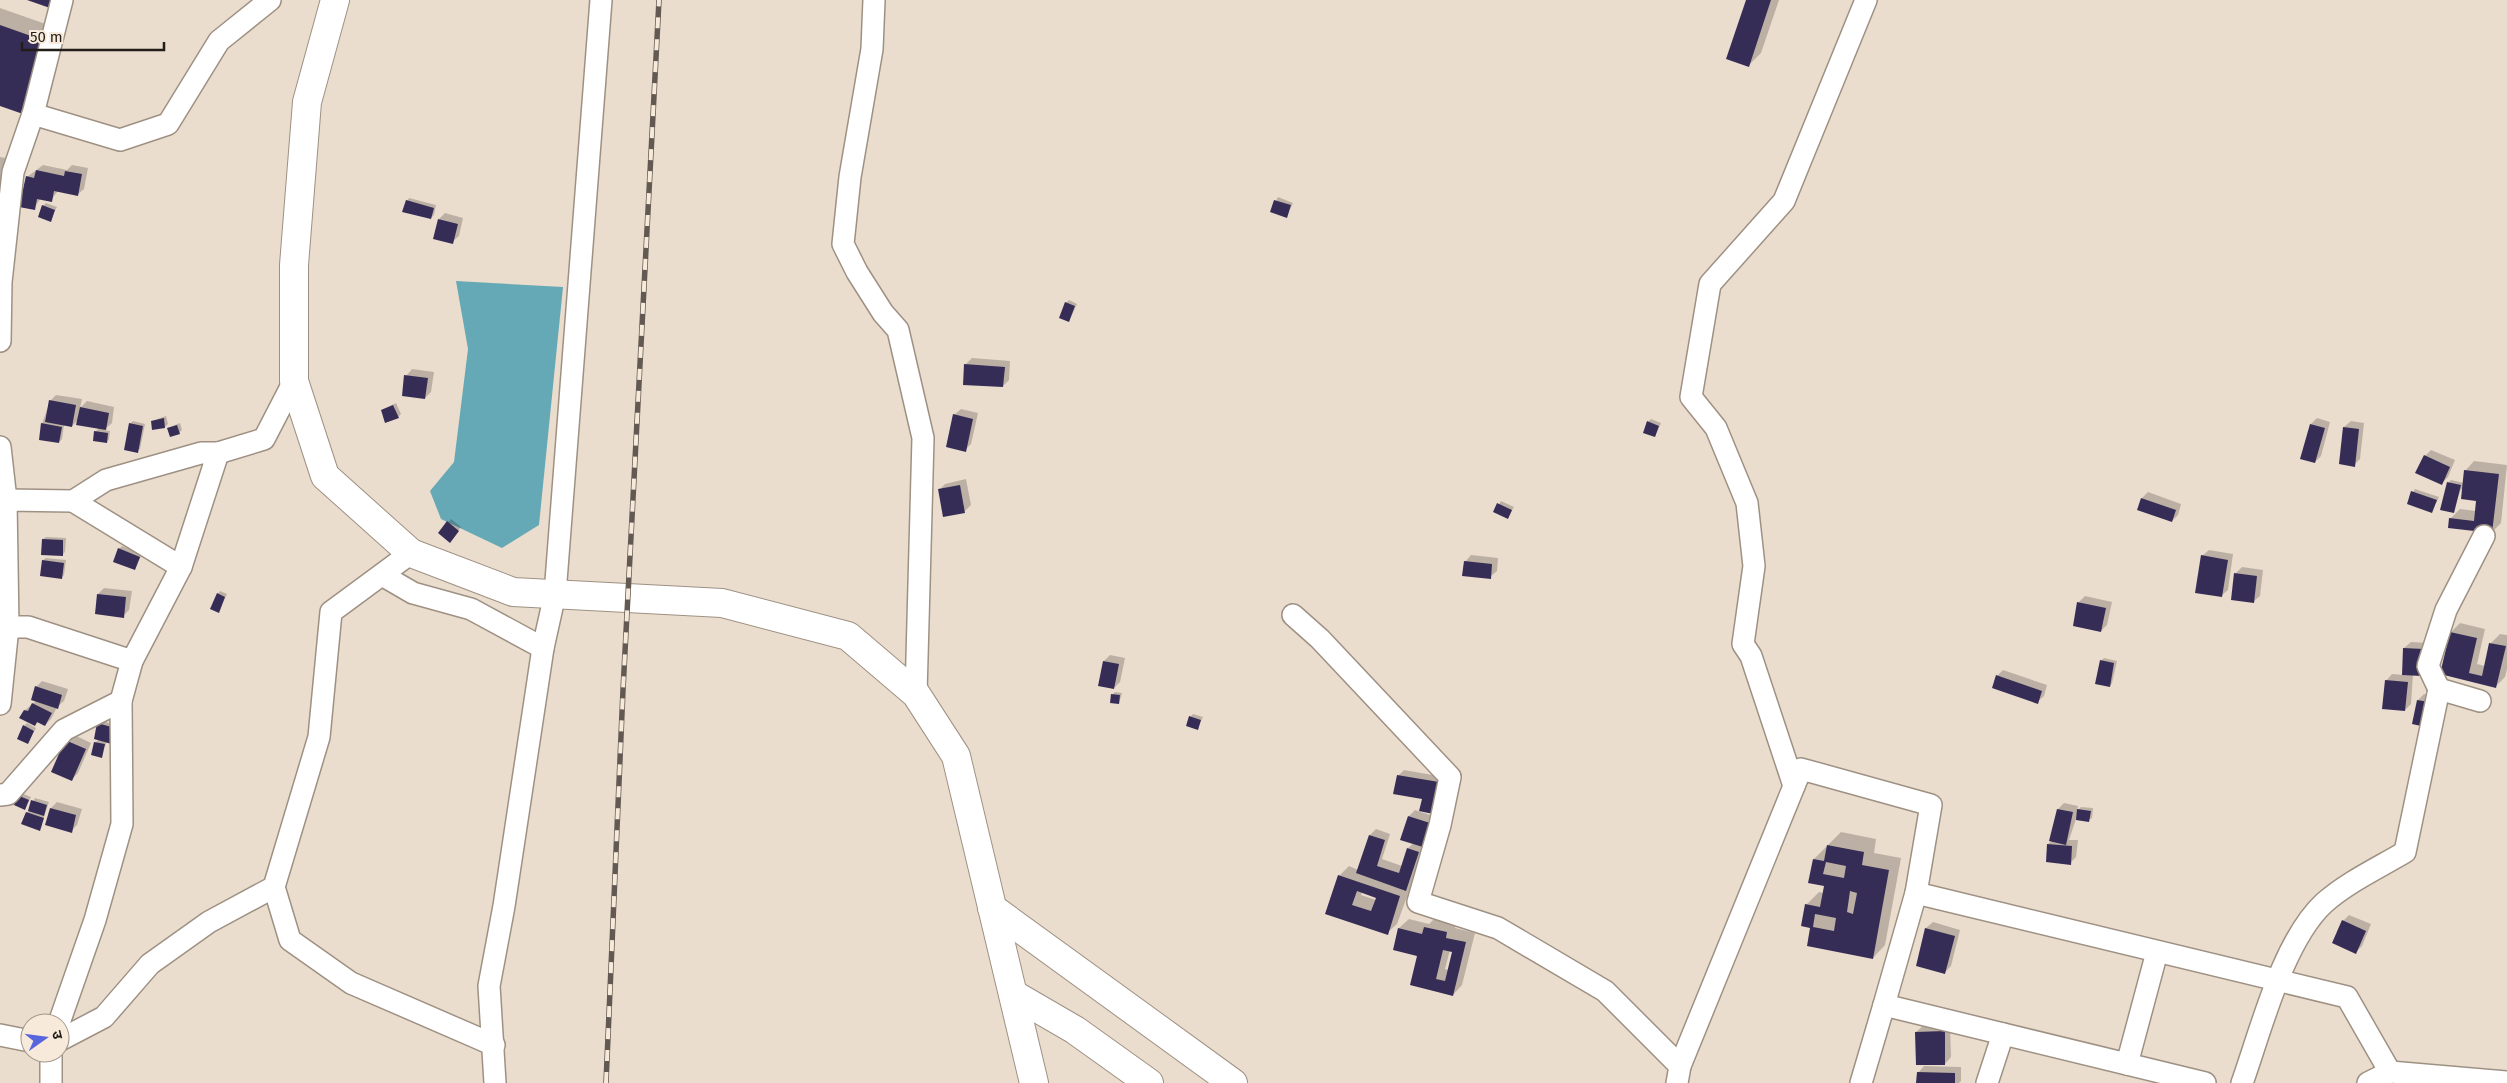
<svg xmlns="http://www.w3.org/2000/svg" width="2507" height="1083" font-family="'Fira Sans','Noto Sans Devanagari',sans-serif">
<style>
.water{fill:#65a9b7}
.shadow{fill:#0003;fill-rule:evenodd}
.building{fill:#362d56;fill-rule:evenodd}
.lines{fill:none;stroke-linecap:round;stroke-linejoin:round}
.minor-casing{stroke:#9e9183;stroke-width:24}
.primary-casing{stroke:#9e9183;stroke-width:30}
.minor{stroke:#fff;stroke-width:21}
.primary{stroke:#fff;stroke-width:28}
.rail-casing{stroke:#625a52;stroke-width:5.5}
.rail{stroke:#f8eadb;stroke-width:4;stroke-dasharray:11;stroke-linecap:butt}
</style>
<rect width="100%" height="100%" fill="#ebddce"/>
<polygon class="water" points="456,281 563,287 539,525 502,548 441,519 430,491 454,462 468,349"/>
<g class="shadow">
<polygon points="1747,0 1779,0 1761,53 1748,66"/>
<polygon points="0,8 60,29 0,105"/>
<polygon points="0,157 17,160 0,236"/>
<polygon points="43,165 67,170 72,165 88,168 84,189 77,195 58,191 51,200 41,198 34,208 27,177"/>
<polygon points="1278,197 1293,203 1287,216 1271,211"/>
<polygon points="409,198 436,205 434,215 431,218 407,201"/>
<polygon points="46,203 57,207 50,220 43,206"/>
<polygon points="445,213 463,218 459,236 452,242 439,219"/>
<polygon points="1069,300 1077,304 1069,321 1066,303"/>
<polygon points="972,358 1010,361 1009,380 1003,386 966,364"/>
<polygon points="412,369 434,372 431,392 425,398 406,376"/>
<polygon points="56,395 82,399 80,408 87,401 114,407 112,423 104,430 110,431 109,439 107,442 95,432 99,428 79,419 72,426 64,425 62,439 59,442 42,424 50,401"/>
<polygon points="396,403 401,414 398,417 382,410"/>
<polygon points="961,409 978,413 971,444 965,450 954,415"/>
<polygon points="166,416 168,424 165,427 152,421"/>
<polygon points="2317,418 2330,422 2321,456 2315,462 2311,424"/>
<polygon points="1651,419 1661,423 1655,436 1648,422"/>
<polygon points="133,421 145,424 140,449 137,451 130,424"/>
<polygon points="2351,421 2364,423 2360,459 2354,465 2344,427"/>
<polygon points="180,423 182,430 179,433 168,428"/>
<polygon points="2431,450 2455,460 2448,477 2442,483 2425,456"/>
<polygon points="2474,461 2507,465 2501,523 2492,532 2450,519 2460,509 2476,511 2478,500 2461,489 2453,512 2449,482 2451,480 2464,483 2465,471"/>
<polygon points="966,479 971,505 965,511 939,490 945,484"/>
<polygon points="2415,489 2439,497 2432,511 2413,492"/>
<polygon points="2148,492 2181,504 2178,515 2172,521 2142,498"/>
<polygon points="1501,501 1514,507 1508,517 1495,511"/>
<polygon points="451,519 461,527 452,538 439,533"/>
<polygon points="46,537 66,538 65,552 62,555 43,539"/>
<polygon points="122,546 142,554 135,569 119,549"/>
<polygon points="2209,550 2233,554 2228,590 2221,596 2202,556"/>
<polygon points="1471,555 1498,558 1497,571 1490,577 1465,562"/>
<polygon points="46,558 66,560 64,575 61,578 43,560"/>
<polygon points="2242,567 2263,570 2260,596 2253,602 2236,573"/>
<polygon points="104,588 132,591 129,610 123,616 98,594"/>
<polygon points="220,591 227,594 219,611 218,594"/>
<polygon points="2085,596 2112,602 2107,625 2101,631 2079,602"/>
<polygon points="2460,623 2485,629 2477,664 2485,666 2491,643 2500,634 2507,635 2507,669 2505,677 2496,686 2441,673 2451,632"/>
<polygon points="2411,642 2429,643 2413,674 2411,704 2405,710 2386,681 2392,674 2403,675 2404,648"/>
<polygon points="1110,655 1125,658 1120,682 1114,688 1104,661"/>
<polygon points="2104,658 2117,661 2112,683 2110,686 2101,661"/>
<polygon points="2003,670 2047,685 2044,696 2037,702 1997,676"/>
<polygon points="42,681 68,689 64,701 57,707 51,719 45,725 38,722 35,725 25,710 36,701 36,687"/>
<polygon points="1115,692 1122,693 1119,703 1112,695"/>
<polygon points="2424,694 2441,697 2413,723 2418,700"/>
<polygon points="1193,714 1203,717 1197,729 1190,717"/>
<polygon points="101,721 121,726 107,741 101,757 95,743 99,739 99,724"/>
<polygon points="27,723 36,728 28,743 24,726"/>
<polygon points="72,734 91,743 78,773 72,779 52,771"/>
<polygon points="1404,770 1444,777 1423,798 1398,776"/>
<polygon points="21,793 31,797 25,808 15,804"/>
<polygon points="35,798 49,802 40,829 27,813"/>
<polygon points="57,802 82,809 77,825 71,831 46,824 51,808"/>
<polygon points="2064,803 2078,806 2077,811 2081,807 2093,808 2092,818 2089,820 2076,819 2069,840 2078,840 2076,857 2070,863 2048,844 2053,840 2058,809"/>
<path d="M1415 810 1436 817 1397 924 1387 933 1327 913 1339 876 1349 866 1358 870 1370 835 1376 829 1390 834 1382 859 1402 866 1408 848 1414 843 1409 816ZM1362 892 1377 897 1376 900 1361 895Z"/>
<polygon points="1841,832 1876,839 1874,853 1901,858 1885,945 1873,958 1812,927 1806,905 1819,892 1824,893 1825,885 1814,859"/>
<polygon points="2349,915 2371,924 2362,946 2356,952 2343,921"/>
<path d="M1435 918 1456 923 1455 928 1475 933 1462 985 1453 995 1411 985 1418 955 1399 928 1409 919 1429 924ZM1450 950 1453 951 1449 970 1445 969Z"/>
<polygon points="1933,922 1960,930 1951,966 1945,972 1926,928"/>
<polygon points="1950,1025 1951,1057 1945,1064 1916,1032 1923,1026"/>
<polygon points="1924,1066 1961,1067 1961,1081 1959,1083 1917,1083 1918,1073"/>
</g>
<g class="building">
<polygon points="27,0 53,0 50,8"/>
<polygon points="1746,0 1771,0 1749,67 1726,59"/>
<polygon points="0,25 48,42 23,114 0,106"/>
<polygon points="36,170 64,176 65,171 82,174 78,196 54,191 52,202 37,199 35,210 19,207 26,176 34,178"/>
<polygon points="406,200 434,208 431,219 402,212"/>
<polygon points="1274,200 1291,205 1287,218 1270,212"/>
<polygon points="42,205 55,210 51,222 38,217"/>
<polygon points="438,219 458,224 453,244 433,239"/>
<polygon points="1065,302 1075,306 1069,322 1059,318"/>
<polygon points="964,364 1005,367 1003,387 963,385"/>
<polygon points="404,375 428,378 425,399 402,396"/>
<polygon points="49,400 76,405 72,427 45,422"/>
<polygon points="393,405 399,418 385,423 381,410"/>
<polygon points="80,407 109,413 106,430 76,425"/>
<polygon points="953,414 973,419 966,452 946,447"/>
<polygon points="164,418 165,428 152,430 151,421"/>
<polygon points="1647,421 1659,426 1655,437 1643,433"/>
<polygon points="41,423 62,427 59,443 39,440"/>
<polygon points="129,423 143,426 138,453 124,450"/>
<polygon points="2310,424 2325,428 2315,463 2300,459"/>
<polygon points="177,425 180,434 170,437 167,428"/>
<polygon points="2343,427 2359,429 2355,467 2339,464"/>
<polygon points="94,431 108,433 107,443 93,441"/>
<polygon points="2424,455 2450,467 2442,485 2415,473"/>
<polygon points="2464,470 2499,474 2492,533 2448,528 2449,518 2474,521 2476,501 2461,499"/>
<polygon points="2447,482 2461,485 2454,513 2440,510"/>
<polygon points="960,485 965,513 943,517 938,489"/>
<polygon points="2411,491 2437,500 2432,513 2407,504"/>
<polygon points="2141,498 2176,510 2172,522 2137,510"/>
<polygon points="1497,503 1512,510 1508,519 1493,512"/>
<polygon points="447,521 459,531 450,543 438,533"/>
<polygon points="42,539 63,540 63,556 41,555"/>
<polygon points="118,548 140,557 135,570 113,562"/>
<polygon points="2201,555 2228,560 2222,597 2195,593"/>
<polygon points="42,560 64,563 62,579 40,576"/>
<polygon points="1464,561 1492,564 1491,579 1462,576"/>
<polygon points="2234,573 2257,576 2254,603 2231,600"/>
<polygon points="217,593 225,597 219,613 210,609"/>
<polygon points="97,594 126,597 124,618 95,614"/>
<polygon points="2077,602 2106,608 2101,632 2073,626"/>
<polygon points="2450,632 2477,638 2469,673 2482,676 2489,643 2506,646 2496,688 2440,674"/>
<polygon points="2403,648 2424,649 2422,676 2402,675"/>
<polygon points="2100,660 2114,663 2110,687 2095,684"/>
<polygon points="1103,661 1119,664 1114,689 1098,686"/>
<polygon points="1996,675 2042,691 2038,704 1992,688"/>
<polygon points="2385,680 2408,682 2405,711 2382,709"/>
<polygon points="35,686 62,695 58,709 31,700"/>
<polygon points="1111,694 1120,695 1119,704 1110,703"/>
<polygon points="2417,700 2435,703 2430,728 2412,724"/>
<polygon points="32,703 52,713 45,726 37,722 35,726 19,718 24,710 28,711"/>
<polygon points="1189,716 1201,720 1198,730 1186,726"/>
<polygon points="97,723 119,729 115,745 94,739"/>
<polygon points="23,725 34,731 28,744 17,739"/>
<polygon points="65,740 86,749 72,781 51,772"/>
<polygon points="94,742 105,744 102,758 91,755"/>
<polygon points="1397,775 1439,782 1433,814 1419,811 1422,799 1393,794"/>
<polygon points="17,795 29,800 25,810 14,805"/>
<polygon points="31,800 47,805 44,816 28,811"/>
<polygon points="50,808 76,815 72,833 45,825"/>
<polygon points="2057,809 2073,812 2066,845 2049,841"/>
<polygon points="2077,809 2091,811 2089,822 2076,820"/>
<polygon points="26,812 44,818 40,831 21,824"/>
<polygon points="1408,816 1430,823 1423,847 1400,840"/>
<polygon points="1369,835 1385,840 1377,866 1399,873 1407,848 1419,852 1406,891 1356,873"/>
<polygon points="2047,844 2072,846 2071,865 2046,862"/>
<path d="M1827 845 1864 852 1862 865 1889 870 1873 959 1807 946 1810 928 1801 926 1805 904 1820 907 1824 886 1808 883 1813 859 1824 861ZM1826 862 1846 866 1844 878 1823 874ZM1850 891 1857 893 1853 914 1847 912ZM1815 914 1836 918 1834 931 1813 927Z"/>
<path d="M1338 875 1400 896 1388 935 1325 914ZM1357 891 1376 898 1371 911 1352 905Z"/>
<polygon points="2342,920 2366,931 2356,954 2332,943"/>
<path d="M1424 927 1447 932 1446 938 1466 942 1453 996 1410 985 1417 956 1393 950 1398 928 1422 934ZM1443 950 1452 952 1445 981 1436 979Z"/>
<polygon points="1925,928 1955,936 1945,974 1916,966"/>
<polygon points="1945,1031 1945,1065 1916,1065 1915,1032"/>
<polygon points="1917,1072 1955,1073 1955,1083 1916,1083"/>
</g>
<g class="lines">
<g class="minor-casing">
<g id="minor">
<polyline points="874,0 872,49 850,177 843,244 857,272 883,313 898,330 923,438 916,694"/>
<polyline points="33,114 120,140 168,124 219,41 270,0"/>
<polyline points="0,341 1,282 13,172 33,114 62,0"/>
<polyline points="0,447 6,500 8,627 0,704"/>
<polyline points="218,453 264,439 294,381"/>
<polyline points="73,501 181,567"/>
<polyline points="0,510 6,500 73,501 106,480 201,453 218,453 181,567 132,661 121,701 122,824 95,920 59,1023"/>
<polyline points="382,575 413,593 471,609 543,648 504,906 489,986 495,1083"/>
<polyline points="1293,615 1320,639 1450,777 1440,825 1418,902 1498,928 1605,991 1680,1066 1677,1083"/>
<polyline points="8,627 28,627 132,661"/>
<polyline points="543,648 555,594 601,0"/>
<polyline points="2439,689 2428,666 2446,610 2484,536"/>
<polyline points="1794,786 1751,656 1743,644 1754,566 1747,503 1716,428 1691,397 1710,284 1784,201 1866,0"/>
<polyline points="0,795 8,794 64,730 121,701"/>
<polyline points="274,887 290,940 351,983 494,1045"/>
<polyline points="1916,893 1884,1005 2205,1083"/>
<polyline points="0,1035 30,1041"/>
<polyline points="60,1040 104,1017 150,964 209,922 274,887 319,737 331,612 411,553"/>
<polyline points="2127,1064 2157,952"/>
<polyline points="1680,1066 1801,769 1931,805 1916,893 2347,997 2390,1072"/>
<polyline points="51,1083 51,1053"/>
<polyline points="1861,1083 1884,1005"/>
<polyline points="1987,1083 2003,1034"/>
<path d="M2242 1083C2261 1030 2283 941 2324 903 2348 882 2378 868 2405 852L2439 689 2480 701"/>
<polyline points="2368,1083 2390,1072 2507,1082"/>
</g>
</g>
<g class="primary-casing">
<g id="primary">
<polyline points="335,0 307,102 294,265 294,381 325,476 411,553 513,592 722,603 848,636 916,694 956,756 1034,1083"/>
<polyline points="992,908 1233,1083"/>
<polyline points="1013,994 1075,1030 1149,1083"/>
</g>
</g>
<use href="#minor" class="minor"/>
<use href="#primary" class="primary"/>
<g class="rail-casing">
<polyline id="rail" points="606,1083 623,690 659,0"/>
</g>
<use href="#rail" class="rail"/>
</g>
<g transform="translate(45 1038) rotate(76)"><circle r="24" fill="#f8eadb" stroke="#a2988d"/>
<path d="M0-4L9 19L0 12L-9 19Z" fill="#5766dc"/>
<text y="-8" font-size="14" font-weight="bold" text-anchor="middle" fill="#221d18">उ</text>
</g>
<path d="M22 42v8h142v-8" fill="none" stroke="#221d18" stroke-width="2.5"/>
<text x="30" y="42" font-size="15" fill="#221d18" stroke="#f8eadb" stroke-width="4" paint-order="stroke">50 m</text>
</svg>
